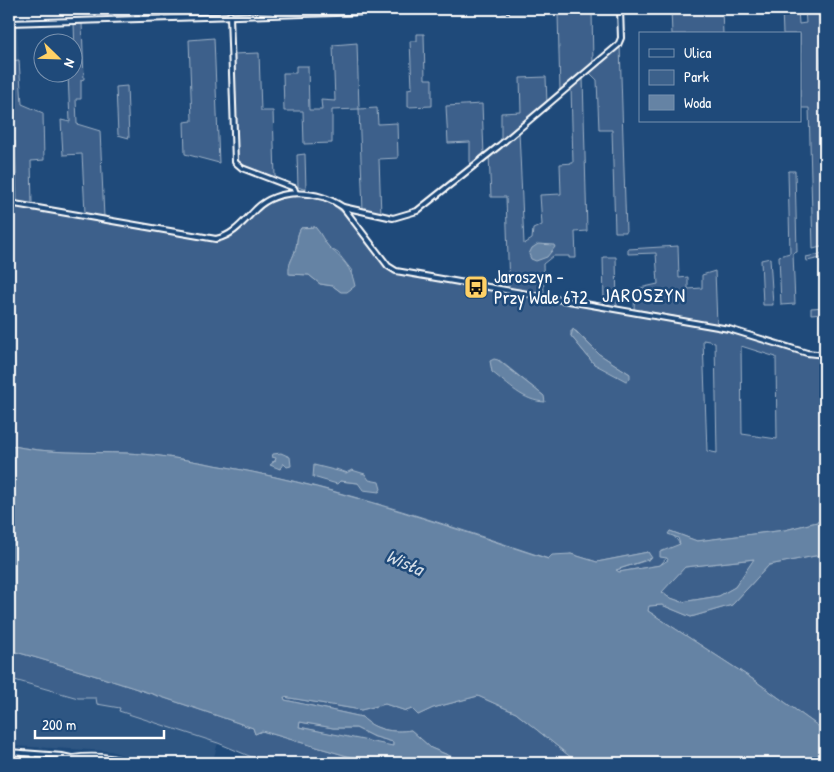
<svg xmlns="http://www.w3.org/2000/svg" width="834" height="772" font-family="'Patrick Hand',sans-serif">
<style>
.built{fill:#2e5683}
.green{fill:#3c618b;stroke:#9eb0c5;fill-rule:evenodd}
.water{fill:#6583a4;stroke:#a3b5c8;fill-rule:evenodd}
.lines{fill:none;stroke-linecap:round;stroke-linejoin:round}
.street-casing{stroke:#fff;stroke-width:8}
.secondary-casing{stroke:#fff;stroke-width:9}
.street{stroke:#1f4a7a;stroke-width:4}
.secondary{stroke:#1f4a7a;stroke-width:5.5}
.labels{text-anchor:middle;stroke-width:5;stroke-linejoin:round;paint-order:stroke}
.poi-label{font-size:18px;fill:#fff;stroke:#1f4a7a;text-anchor:start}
.water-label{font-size:19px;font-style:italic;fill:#d8e0e8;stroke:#1f4a7a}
.quarter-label{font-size:20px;letter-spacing:1px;fill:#fff;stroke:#1f4a7a}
</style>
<rect width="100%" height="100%" fill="#1f4a7a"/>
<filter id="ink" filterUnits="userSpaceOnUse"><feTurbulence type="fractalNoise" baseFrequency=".02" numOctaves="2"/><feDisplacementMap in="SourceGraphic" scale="10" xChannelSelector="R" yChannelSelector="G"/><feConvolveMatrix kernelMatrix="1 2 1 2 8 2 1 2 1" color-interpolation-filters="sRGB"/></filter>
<g filter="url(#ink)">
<g class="built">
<polygon points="9,25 17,25 19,60 9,61"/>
<polygon points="9,679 78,698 96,698 120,708 120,711 218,743 212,763 144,763 111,751 12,746 14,730 9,729"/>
</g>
<g class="green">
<polygon points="205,9 227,9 227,13 205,14"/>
<polygon points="671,9 722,9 723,34 672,34"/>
<polygon points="782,9 798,9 799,24 806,23 805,9 819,9 825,246 813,249 809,108 800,108 800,34 783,34"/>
<polygon points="592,12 593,62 560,92 558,14"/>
<polygon points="74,23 82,23 84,79 81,80 81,99 76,99 77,124 100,131 104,217 85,213 82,154 63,155 61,120 70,122 68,73 72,72 73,54 75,53"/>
<polygon points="417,34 424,34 425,79 432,79 432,106 408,107 408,89 412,88 410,41 417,41"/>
<polygon points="214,38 219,163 185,154 184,122 192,121 189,40"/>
<polygon points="357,43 359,109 377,108 378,124 397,123 398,158 379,159 381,215 363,211 359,109 332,110 332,143 304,144 303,111 284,111 283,73 296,73 296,66 308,66 309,110 322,110 321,100 335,101 333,45"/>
<polygon points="620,45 626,232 615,232 612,130 599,130 597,80 589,72"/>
<polygon points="259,53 261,111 273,111 275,177 240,166 236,159 233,54"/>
<polygon points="19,60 22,104 43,113 44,160 31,161 32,204 17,202 15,141 9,141 9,61"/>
<polygon points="546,77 547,104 501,141 501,113 521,112 520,78"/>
<polygon points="583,77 587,231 575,232 576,258 569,258 569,256 553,256 543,264 544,293 509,288 506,197 491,197 489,155 519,131 524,244 532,239 533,229 542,225 540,195 561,194 560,164 573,163 571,87"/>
<polygon points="127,86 129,138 118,135 116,87"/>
<polygon points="482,104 484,155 470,166 470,142 448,143 446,106"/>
<polygon points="305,154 306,190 298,187 297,155"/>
<polygon points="788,171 795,171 797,252 793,253 795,304 781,305 779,256 790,253"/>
<path d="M291 196C337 193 350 221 376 253 382 262 387 270 398 273L728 331 809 355 825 357V520L785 530 697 541 670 531 680 544 660 565 619 572 616 570 651 559 648 552 597 562 571 554 549 559C438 522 325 483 209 464 182 459 153 454 126 453 87 452 47 454 9 445V436L13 429 9 426V205L216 241C236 238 246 221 261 208 270 201 280 199 291 196ZM315 227 328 247 338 253 352 271 341 292 333 286 320 284 309 275 290 274C288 263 292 261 295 251 298 242 296 236 301 228ZM571 331H576L599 354 630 374 594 364 571 336ZM703 340 715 342 717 453 707 451ZM741 346 776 357 777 439 742 434ZM499 360 544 396 492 372ZM281 453 284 456 285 463 280 469 272 462 275 461ZM336 469 368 480 358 483 340 481Z"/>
<polygon points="678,246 679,278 688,277 688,289 702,288 702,275 715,271 717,324 634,309 635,289 658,284 656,253 628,254 628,249"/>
<polygon points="825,253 825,313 811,314 811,308 825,307 821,258 807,261 806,257"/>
<polygon points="603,257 616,257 617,307 604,304"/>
<polygon points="770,258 773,305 763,305 761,260"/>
<polygon points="825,554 825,731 754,680 648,611 648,606 662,605 691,617 732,605 769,565"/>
<polygon points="755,559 735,587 719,596 682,602 668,597 661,592 685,567"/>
<path d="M9 650C91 673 172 700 253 728L255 734 262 731 371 763H266L218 743 119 711 120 708 97 704 96 698H78L11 679 13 671 9 670Z"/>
<path d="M478 696 516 713 578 763H467L431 748 411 730C393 733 374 730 362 717L285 700 284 697 361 710 385 704 406 711 412 709 418 715 433 708Z"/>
<polygon points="300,722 333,728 356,728 372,736 393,742 393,747 299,727"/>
</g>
<g class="water">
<path d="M315 227C321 233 324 242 329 247 343 260 351 266 355 286L347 292H341L333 286 320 284 309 275 289 274C288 263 292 261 295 251 298 242 296 236 301 228Z"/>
<polygon points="538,244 554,245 555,247 547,257 536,261 531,259 529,254 532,248"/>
<polygon points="573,329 599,354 630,374 630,379 626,381 594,364 571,336"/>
<path d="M494 359 498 360 544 396 545 402C523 401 509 385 492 372L490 361Z"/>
<path d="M9 445C47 454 87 452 126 453 153 454 182 459 209 464 325 483 437 523 548 559L552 555 571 554 597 562 648 552 652 558 616 570 619 572 660 565 668 560 667 558 660 557V552L680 544 678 538 668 534 670 531 697 541 785 530 825 520V554L769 565 732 605 691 617 662 605 649 606 648 611 754 680 825 731V763H578L516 713 478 696 433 708 418 715 412 709 406 711 385 704 361 710 284 697 285 700 362 717C374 730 393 733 411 730L431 748 467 763H371L262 731 255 734 253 728C172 700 91 673 9 650ZM754 559 735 587 719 596 682 602 668 597 662 592 685 567ZM300 722 333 728H356L372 736 393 742V746L299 727Z"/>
<polygon points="281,453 290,457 291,466 287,467 283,463 280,469 270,465 275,461 276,458 272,457 273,454"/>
<polygon points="314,465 346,473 352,470 365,474 369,480 379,482 381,489 379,492 363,490 358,483 340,481 337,484 313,477"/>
</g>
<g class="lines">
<g class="street-casing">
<g id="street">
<polyline points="504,9 592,9"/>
<polyline points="230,15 235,162 242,168 294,188 296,193"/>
<polyline points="9,23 463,9"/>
<path d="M9 203 216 239C234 235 243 222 256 209 279 187 318 190 343 207L388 266 396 271 729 329 807 353 825 355"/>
<polyline points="343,207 393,218 417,211 500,145 618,45 621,38 620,9"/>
<polyline points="9,674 10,674"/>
<polyline points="9,752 62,756 71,758"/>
<polyline points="32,754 35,763"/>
</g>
</g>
<g class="secondary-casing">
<path id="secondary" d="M52 763C77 756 104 755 129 763"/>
</g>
<use href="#street" class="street"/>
<use href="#secondary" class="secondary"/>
</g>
</g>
<defs>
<g id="bus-square" transform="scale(1.25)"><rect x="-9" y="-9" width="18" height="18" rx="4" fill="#ffd166" stroke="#1f4a7a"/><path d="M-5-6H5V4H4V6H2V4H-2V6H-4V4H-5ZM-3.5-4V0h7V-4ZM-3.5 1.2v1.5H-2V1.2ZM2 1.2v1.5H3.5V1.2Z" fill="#111"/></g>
</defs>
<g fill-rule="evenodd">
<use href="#bus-square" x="476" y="287"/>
</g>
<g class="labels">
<g class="poi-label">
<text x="494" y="283">Jaroszyn -<tspan x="494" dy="21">Przy Wale 672</tspan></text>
</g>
<g class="water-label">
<text transform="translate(405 562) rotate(24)" y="7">Wisła</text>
</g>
<g class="quarter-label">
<text x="644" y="302">JAROSZYN</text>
</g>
</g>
<rect width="834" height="772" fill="none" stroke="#1f4a7a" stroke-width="30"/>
<rect x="15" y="15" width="804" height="742" fill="none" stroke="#fff" stroke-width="2" filter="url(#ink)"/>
<rect x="639" y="32" width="162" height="90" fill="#1f4a7a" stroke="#7992af"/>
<rect x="649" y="49" width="25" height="8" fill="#1f4a7a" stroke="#7992af"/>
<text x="684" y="58" font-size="15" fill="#ffffff">Ulica</text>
<rect x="649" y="70" width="25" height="15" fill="#3c618b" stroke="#7992af"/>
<text x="684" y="82" font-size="15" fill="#ffffff">Park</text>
<rect x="649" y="95" width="25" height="15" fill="#6583a4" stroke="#7992af"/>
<text x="684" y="108" font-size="15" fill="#ffffff">Woda</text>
<g transform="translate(58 58) rotate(113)"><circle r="24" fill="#1f4a7a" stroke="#7992af"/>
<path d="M0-4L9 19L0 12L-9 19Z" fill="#ffd166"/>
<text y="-8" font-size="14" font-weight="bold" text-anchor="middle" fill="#ffffff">N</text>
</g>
<path d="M35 730v8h129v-8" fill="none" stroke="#ffffff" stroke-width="2.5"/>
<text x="42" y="730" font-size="15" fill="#ffffff" stroke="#1f4a7a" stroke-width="4" paint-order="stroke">200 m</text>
</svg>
